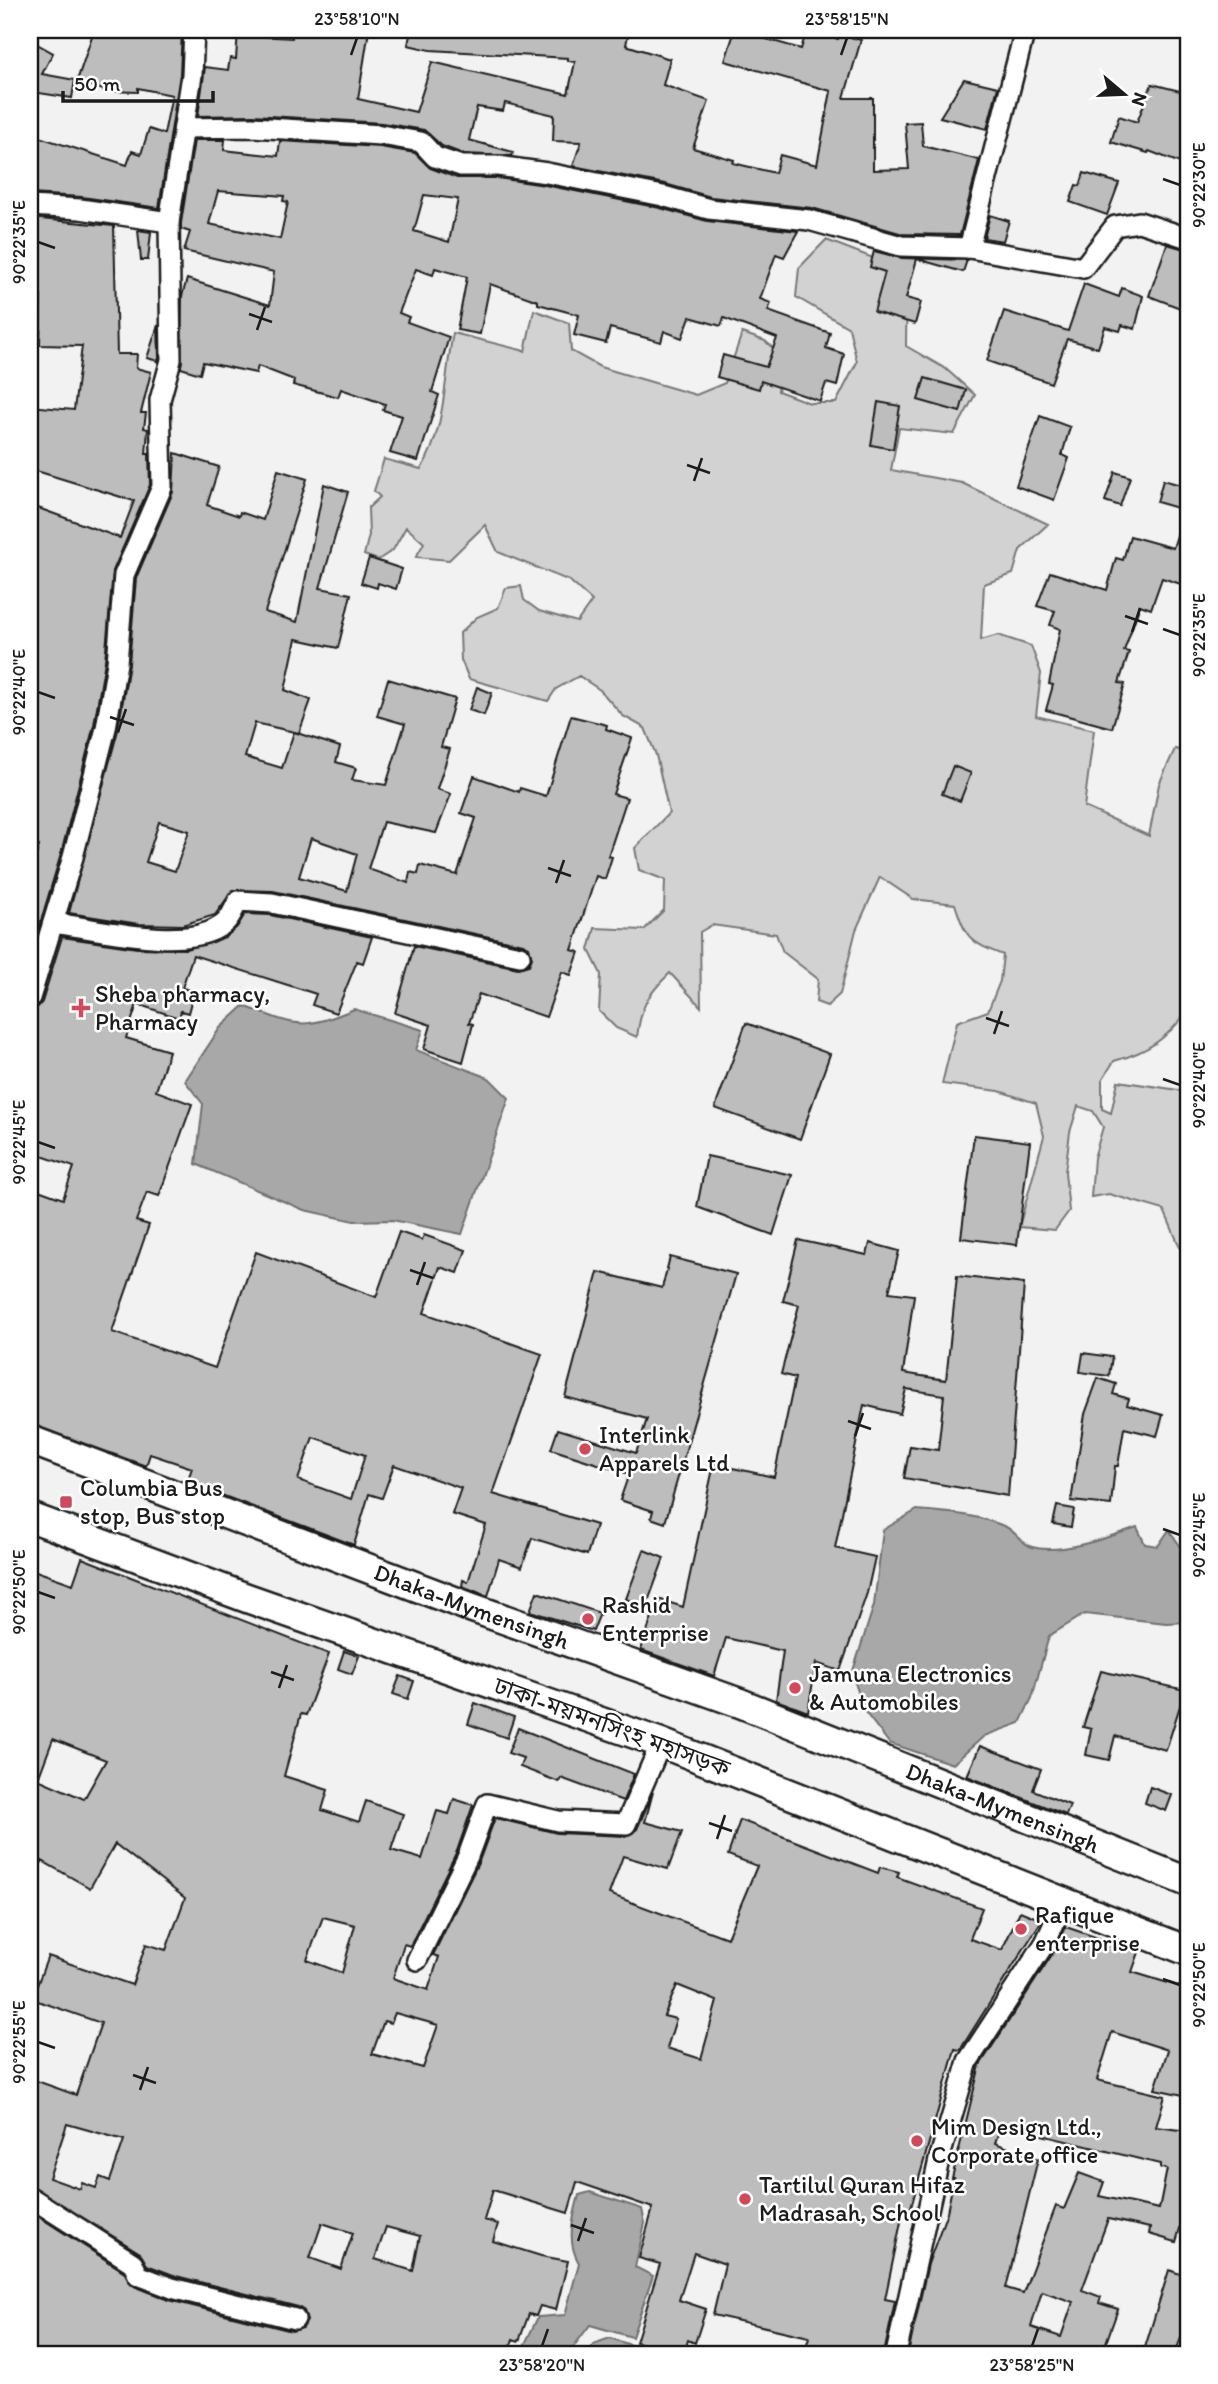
<svg xmlns="http://www.w3.org/2000/svg" width="1218" height="2384" font-family="Itim,'Noto Sans Bengali',sans-serif">
<style>
.green{fill:#d2d2d2;stroke:#777;stroke-width:2}
.water{fill:#a8a8a8;stroke:#707070;stroke-width:2}
.building{fill:#bdbdbd;stroke:#1c1c1c;stroke-width:2;fill-rule:evenodd}
.lines{fill:none;stroke-linecap:round;stroke-linejoin:round}
.minor-casing{stroke:#1c1c1c;stroke-width:24}
.highway-casing{stroke:#1c1c1c;stroke-width:33}
.minor{stroke:#fff;stroke-width:19}
.highway{stroke:#fff;stroke-width:28}
.ticks{fill:none;stroke:#1c1c1c;stroke-width:2.5}
.poi-dot{fill:#d1495b;stroke:#fff;stroke-width:2.5}
.labels{text-anchor:middle;stroke-width:5;stroke-linejoin:round;paint-order:stroke}
.poi-label{font-size:24px;fill:#1c1c1c;stroke:#fff;text-anchor:start}
.street-label{font-size:24px;fill:#1c1c1c;stroke:#fff}
.neatline{fill:none;stroke:#1c1c1c;stroke-width:2.5}
.ticks-label{font-size:18px;text-anchor:middle;fill:#1c1c1c}
</style>
<rect width="100%" height="100%" fill="#f2f2f2"/>
<filter id="ink" filterUnits="userSpaceOnUse"><feTurbulence type="fractalNoise" baseFrequency=".0143" numOctaves="2"/><feDisplacementMap in="SourceGraphic" scale="14" xChannelSelector="R" yChannelSelector="G"/><feConvolveMatrix kernelMatrix="1 2 1 2 8 2 1 2 1" color-interpolation-filters="sRGB"/></filter>
<g filter="url(#ink)">
<path class="green" d="M826 240 907 271 906 346 946 369 975 395 954 434 899 428 891 470 962 483 1048 524 1020 550 1013 574 984 584 981 640 998 635 1031 646 1041 673 1036 716 1094 730 1084 807 1149 836 1159 784 1175 749 1188 752V1011C1166 1039 1148 1052 1114 1061L1102 1080V1109L1111 1113 1118 1081 1178 1090 1188 1097V1266L1164 1210 1109 1194 1091 1197 1094 1158 1103 1127 1093 1111 1078 1106 1070 1132 1065 1172 1069 1211 1055 1230 1019 1227 1044 1136 1036 1103 999 1091 942 1084 957 1022 988 1011 1000 981 1003 955C969 942 966 938 955 904L913 899 880 877 856 930 840 994 827 1006 816 1002 818 979 783 952 776 934 712 925 700 932 701 1007 670 973C647 995 641 1006 637 1037L616 1028 599 1011 601 974 589 950 595 928 644 930 664 910 665 880 639 870 635 848 669 813 656 755 645 728 623 716 600 690 579 676 556 689 548 701 469 679 461 660 460 633 477 617 498 608 506 588 521 586 524 600 539 611 577 622 592 601 570 581 498 552 485 525 449 560 416 557 424 543 406 527 393 550 378 560 364 555 369 535 368 508 380 497 374 491 384 459 421 469C446 430 444 377 453 333L525 351 534 310 569 323 571 351 600 367 696 395 725 383 742 333 765 341 783 357 778 391 810 403H836L857 362 849 328 796 297 799 268Z"/>
<g class="water">
<path d="M244 1006C295 1025 301 1032 354 1009L423 1030 416 1050 489 1078 509 1098 462 1234 392 1220 354 1221 304 1210 196 1164 203 1104 185 1081 220 1028Z"/>
<path d="M917 1510C948 1513 977 1514 1006 1527 1016 1532 1022 1544 1032 1547 1060 1555 1110 1537 1137 1527L1145 1544 1158 1546 1169 1530 1188 1557V1622L1166 1623 1085 1614 1049 1636 1032 1698 1020 1723 984 1736 953 1764 889 1743 865 1712 852 1674 874 1605 883 1530Z"/>
<path d="M590 2192 642 2209 645 2223 635 2267 653 2276 632 2337 590 2325 568 2354H520L538 2317 565 2315 579 2263C566 2242 573 2218 579 2195Z"/>
<polygon points="610,2338 657,2354 588,2354 593,2344"/>
</g>
<g class="building">
<polygon points="94,30 182,30 180,74 159,208 82,197 30,194 30,134 127,165 132,151 141,154 149,129 164,134 172,95 138,88 138,92 106,91 77,81"/>
<polygon points="238,30 259,30 258,36 292,38 293,30 369,30 358,99 416,112 432,62 568,94 575,62 568,61 568,58 430,50 408,45 411,30 443,30 463,34 463,30 629,30 626,45 670,59 663,85 709,101 693,148 734,160 733,163 775,173 780,155 817,165 831,91 725,61 735,30 801,49 807,30 838,39 839,34 861,40 844,98 873,98 873,170 909,169 905,123 921,122 923,146 979,160 960,235 903,234 812,208 711,197 665,184 573,166 581,142 553,141 554,115 505,103 503,111 477,107 469,140 513,152 512,156 463,154 442,146 424,130 382,123 253,115 198,116 205,67 228,70 230,58 236,59"/>
<polygon points="30,40 53,53 42,74 75,80 72,98 33,92 30,98"/>
<polygon points="964,79 998,87 987,129 940,117"/>
<polygon points="1152,84 1188,93 1188,166 1149,151 1148,153 1111,142 1119,116 1137,122"/>
<path d="M194 140H225L224 150 278 156 280 141 380 147 415 153 430 168 457 178H497L545 185 660 208 707 221 798 231 784 257 776 254 760 299 771 303 768 311 830 333 826 348 844 354 837 386 826 383 820 401 761 381 759 389 717 377 723 355 766 367 777 338 724 318 721 326 690 317 682 338 664 331 661 342 610 328 606 343 574 335 579 315 538 304V301L490 284 480 334 457 330 467 277 435 268 433 275 416 269 399 313 409 317 407 322 449 337 432 392 439 395 418 461 390 453 402 416 383 410 385 404 341 389 338 397 293 385 294 380 258 366 256 373 203 362 200 374 181 368 182 296 187 279 270 305 274 272 184 251 190 232 181 229V223ZM218 191 284 196 283 201 288 202 280 239 209 224ZM424 195 458 199 449 242 414 231Z"/>
<polygon points="1084,173 1119,183 1107,215 1070,202 1076,185 1080,186"/>
<polygon points="990,215 1009,221 1003,241 984,238"/>
<polygon points="30,218 114,226 117,354 137,354 136,368 151,372 141,413 146,413 144,428 148,429 146,454 149,454 150,485 113,571 105,661 94,725 61,854 30,957 30,873 39,846 30,845 30,572 36,555 30,553 30,505 120,538 134,501 30,469 30,406 74,410 82,346 40,345 41,296 30,294"/>
<polygon points="138,230 151,232 148,260 141,260"/>
<polygon points="1167,244 1188,250 1188,311 1149,296"/>
<polygon points="874,251 901,258 967,260 963,272 917,259 906,298 921,302 915,324 874,312 885,272 870,267"/>
<polygon points="1084,284 1119,297 1122,288 1143,296 1135,329 1122,325 1120,331 1105,327 1098,348 1067,339 1051,383 987,361 1004,311 1068,331"/>
<polygon points="158,325 159,358 158,361 147,358"/>
<polygon points="925,378 966,390 960,412 918,400"/>
<polygon points="878,402 900,406 893,449 871,445"/>
<polygon points="1040,416 1070,427 1062,455 1069,458 1054,500 1016,486"/>
<path d="M175 453 219 467 207 505 239 516 240 512 263 520 278 470 307 479 265 612 297 622 324 484 348 492 320 588 351 594 338 648 296 639 285 690 311 700 299 733 255 723 245 757 282 768 294 732 340 747 336 762 356 768 352 780 386 785 405 724 377 716 388 679 455 699 441 747 450 749 437 789 451 794 436 833 383 822 368 869 408 883 410 872 418 874 420 865 457 875 476 818 461 813 474 776 519 792 520 788 546 796 571 716 607 725 606 729 632 738 613 794 627 798 608 856 612 857 605 879 596 876 572 950 579 952 571 975 562 972 546 1017 479 994 469 1023 473 1024 463 1062 424 1049 431 1025 395 1013 414 946 518 968 529 965 532 958 529 947 523 944 273 891 233 890 215 915 182 925 139 924 69 913 118 730 129 664 136 578 173 492ZM159 822 189 831 175 871 146 862ZM311 838 357 854 347 891 299 877Z"/>
<polygon points="1115,472 1130,477 1120,506 1105,501"/>
<polygon points="1163,480 1188,487 1188,511 1157,502"/>
<polygon points="1185,510 1188,511 1188,570 1184,585 1162,578 1151,609 1140,605 1124,651 1129,652 1119,683 1125,684 1112,728 1046,710 1053,685 1049,684 1060,629 1050,625 1055,611 1037,606 1050,572 1107,590 1116,558 1123,560 1130,536 1173,548"/>
<polygon points="369,558 402,569 396,589 378,583 377,588 361,583"/>
<polygon points="477,687 492,693 484,715 469,710"/>
<polygon points="953,766 971,773 960,801 942,794"/>
<path d="M245 914 270 915 372 937 363 963 357 961 336 1013 312 1005 316 994 193 955 182 988 194 991 188 1013 181 1011 179 1018 137 1004 126 1038 169 1051 156 1091 192 1104 159 1196 147 1192 136 1221 149 1225 112 1332 215 1368 256 1252 376 1297 399 1232 422 1240 424 1235 466 1250 458 1273 440 1267 424 1313 542 1354 493 1494 596 1525 587 1555 532 1538 522 1567 499 1559 488 1596 462 1586 463 1580 468 1582 486 1525 452 1514 461 1488 394 1465 382 1498 369 1494 354 1545 187 1482 192 1468 150 1454 146 1466 30 1424V1187L63 1199 74 1167 30 1152V1010L38 1007 42 1002 62 937 137 948 186 949 225 937 237 927ZM313 1437 365 1455 351 1499 298 1480Z"/>
<polygon points="746,1023 830,1054 800,1139 715,1108"/>
<polygon points="974,1135 1030,1142 1017,1245 961,1238"/>
<polygon points="707,1156 792,1175 773,1235 697,1207"/>
<polygon points="798,1240 867,1255 870,1243 899,1251 889,1292 914,1295 903,1373 946,1380 957,1276 1024,1284 1008,1496 904,1478 910,1446 938,1450 944,1395 906,1389 900,1414 864,1405 835,1548 875,1557 867,1593 840,1671 816,1663 808,1712 776,1700 783,1651 726,1638 714,1676 641,1650 658,1599 683,1607 714,1464 774,1477 795,1378 781,1374 799,1305 783,1301"/>
<polygon points="670,1257 736,1274 665,1523 651,1518 653,1511 620,1500 629,1474 551,1449 558,1429 636,1453 647,1419 565,1397 598,1272 662,1288"/>
<polygon points="1083,1353 1112,1357 1109,1376 1080,1372"/>
<polygon points="1098,1378 1116,1384 1113,1394 1129,1399 1127,1405 1163,1415 1157,1436 1124,1428 1118,1466 1115,1466 1111,1505 1071,1501 1085,1414"/>
<polygon points="1057,1506 1074,1509 1071,1527 1053,1524"/>
<polygon points="644,1550 664,1558 646,1607 626,1599"/>
<path d="M82 1558 329 1654 306 1715 301 1714 284 1776 328 1790 322 1810 359 1822 366 1801 403 1814 391 1850 422 1859 437 1811 449 1814 454 1799 473 1805 457 1851 410 1946 404 1944 393 1978 428 1990 439 1957 433 1955 479 1861 495 1818 557 1833 626 1836 637 1829 653 1792 645 1822 682 1832 668 1869 623 1856 609 1894 727 1938 757 1866 728 1855 740 1820 878 1873 880 1867 899 1872 897 1877 982 1908 970 1939 1002 1950 1020 1911 1042 1920 960 2050 955 2049 908 2218 902 2217 885 2299 895 2301 884 2354H804L809 2337 713 2315 725 2264 694 2253 679 2300 706 2309 695 2343 688 2340 684 2354H677L636 2342 660 2264 639 2258 653 2208 577 2182 568 2213 493 2190 484 2220 498 2224 493 2241 541 2256 568 2261 556 2310 540 2306 536 2316 529 2314 519 2341 513 2339 508 2354H30V2211L123 2271 134 2286 169 2300 292 2331 303 2328 307 2321 304 2311 298 2307 176 2276 147 2265 140 2253 30 2185V2082L36 2084 37 2081 76 2095 101 2023 32 1999 48 1956 132 1985 146 1944 166 1950 185 1898 115 1844 90 1888 42 1861 30 1886V1569L73 1584ZM53 1739 106 1760 84 1799 38 1779ZM323 1917 355 1925 342 1973 307 1960ZM677 1985 717 2001 701 2059 667 2048 676 2019 664 2016ZM395 2013 438 2025 423 2068 372 2054 384 2021 391 2023ZM67 2124 124 2140 110 2181 100 2177 96 2188 82 2183 80 2189 49 2178ZM322 2223 353 2233 341 2269 310 2258ZM386 2227 420 2236 413 2271 375 2259Z"/>
<polygon points="537,1592 600,1613 593,1631 530,1611"/>
<polygon points="344,1651 359,1656 352,1674 338,1669"/>
<polygon points="1101,1671 1185,1690 1166,1750 1115,1736 1109,1760 1086,1755 1091,1729 1083,1727"/>
<polygon points="400,1676 414,1681 408,1699 393,1694"/>
<polygon points="475,1703 514,1717 507,1738 468,1724"/>
<polygon points="518,1728 634,1774 623,1801 561,1778 559,1782 520,1767 523,1758 508,1753"/>
<polygon points="980,1746 1041,1769 1033,1790 1070,1805 1066,1815 967,1776"/>
<polygon points="1150,1787 1172,1795 1166,1811 1145,1803"/>
<path d="M1066 1927 1139 1952 1132 1972 1188 1989V2096L1155 2089 1168 2050 1112 2032 1097 2080 1165 2096 1156 2127 1188 2131V2211H1185L1176 2242 1149 2234 1150 2228 1108 2219 1082 2290 1101 2297 1099 2303 1118 2309 1102 2354H908L928 2264 947 2212 954 2178H952L980 2065 1055 1950ZM1001 2125 1160 2164V2168L1167 2169 1159 2209 1099 2196 1104 2182 1079 2173 1064 2209 1056 2206 1023 2293 1006 2288 1038 2159 995 2143ZM1042 2291 1073 2302 1061 2337 1031 2327Z"/>
<polygon points="1169,2270 1188,2277 1188,2328 1185,2327 1175,2354 1143,2354"/>
</g>
<g class="lines">
<g class="minor-casing">
<g id="minor">
<polyline points="184,128 252,127 381,135 421,142 435,157 461,166 498,166 547,173 663,196 709,209 809,220 901,246 969,248 1083,268 1115,226 1139,222 1188,238"/>
<polyline points="30,206 80,209 169,222"/>
<polyline points="969,248 1025,30"/>
<path d="M53 923C96 928 182 951 219 927 229 922 233 911 238 901L272 903 520 956"/>
<polyline points="30,998 73,857 106,728 117,663 124,575 162,487 160,400 171,360 169,222 192,75 194,30"/>
<polyline points="417,1960 468,1856 487,1804 558,1821 626,1824 661,1743"/>
<polyline points="30,2197 133,2263 138,2275 172,2288 295,2319"/>
<polyline points="896,2354 939,2160 968,2061 1045,1943 1065,1900"/>
</g>
</g>
<g class="highway-casing">
<g id="highway">
<path id="s1" d="M30 1440 470 1607 740 1703 1188 1882"/>
<polyline points="30,1517 247,1598 661,1743 1188,1951"/>
</g>
</g>
<use href="#minor" class="minor"/>
<use href="#highway" class="highway"/>
</g>
</g>
<path class="ticks" d="M351 55 357 38M841 55 847 38M1163 179 1180 185M38 242 55 248M249 314 272 322M257 330 265 307M687 465 710 473M694 481 702 458M1125 616 1148 624M1163 629 1180 635M1132 632 1140 608M38 692 55 698M110 717 134 725M118 732 126 709M548 868 571 876M556 883 564 860M986 1018 1009 1026M994 1034 1002 1011M1163 1079 1180 1085M38 1142 55 1148M410 1270 433 1278M417 1285 425 1262M848 1421 871 1429M855 1436 863 1413M1163 1529 1180 1535M38 1592 55 1598M271 1672 294 1680M279 1688 287 1665M709 1823 732 1831M717 1839 725 1815M1163 1979 1180 1985M38 2042 55 2048M133 2075 156 2083M140 2090 148 2067M571 2225 594 2233M578 2241 586 2218M542 2346 548 2329M1032 2346 1038 2329"/>
<g class="poi-dot">
<path d="M77.5 997.5h7v7h7v7h-7v7h-7v-7h-7v-7h7z"/>
<circle cx="585" cy="1449" r="7"/>
<rect x="59" y="1495" width="14" height="14" rx="3.5"/>
<circle cx="588" cy="1619" r="7"/>
<circle cx="795" cy="1688" r="7"/>
<circle cx="1021" cy="1929" r="7"/>
<circle cx="917" cy="2141" r="7"/>
<circle cx="745" cy="2199" r="7"/>
</g>
<g class="labels">
<g class="poi-label">
<text x="95" y="1002">Sheba pharmacy,<tspan x="95" dy="28">Pharmacy</tspan></text>
<text x="599" y="1443">Interlink<tspan x="599" dy="28">Apparels Ltd</tspan></text>
<text x="80" y="1496">Columbia Bus<tspan x="80" dy="28">stop, Bus stop</tspan></text>
<text x="602" y="1613">Rashid<tspan x="602" dy="28">Enterprise</tspan></text>
<text x="809" y="1682">Jamuna Electronics<tspan x="809" dy="28">&amp; Automobiles</tspan></text>
<text x="1035" y="1923">Rafique<tspan x="1035" dy="28">enterprise</tspan></text>
<text x="931" y="2135">Mim Design Ltd.,<tspan x="931" dy="28">Corporate office</tspan></text>
<text x="759" y="2193">Tartilul Quran Hifaz<tspan x="759" dy="28">Madrasah, School</tspan></text>
</g>
<g class="street-label">
<text dy="8" stroke="none"><textPath href="#s1" startOffset="472">Dhaka-Mymensingh</textPath></text>
<text transform="translate(612 1727) rotate(20)" y="8">ঢাকা-ময়মনসিংহ মহাসড়ক</text>
<text dy="8" stroke="none"><textPath href="#s1" startOffset="1040">Dhaka-Mymensingh</textPath></text>
</g>
</g>
<rect width="1218" height="2384" fill="none" stroke="#fff" stroke-width="77"/>
<g transform="translate(1124 94) rotate(109)" stroke="#ffffff" stroke-width="5" paint-order="stroke">
<path d="M0-5L12 26L0 18L-12 26Z" fill="#1c1c1c"/>
<text y="-10" font-size="19" font-weight="bold" text-anchor="middle" fill="#1c1c1c">N</text>
</g>
<path d="M63 91v10h150v-10" fill="none" stroke="#1c1c1c" stroke-width="3.5"/>
<text x="74" y="91" font-size="21" fill="#1c1c1c" stroke="#ffffff" stroke-width="5" paint-order="stroke">50 m</text>
<rect x="38" y="38" width="1142" height="2308" class="neatline"/>
<g class="ticks-label">
<text x="357" y="25">23°58'10"N</text>
<text x="847" y="25">23°58'15"N</text>
<text transform="translate(1199 185) rotate(-90)" y="6">90°22'30"E</text>
<text transform="translate(19 242) rotate(-90)" y="6">90°22'35"E</text>
<text transform="translate(1199 635) rotate(-90)" y="6">90°22'35"E</text>
<text transform="translate(19 692) rotate(-90)" y="6">90°22'40"E</text>
<text transform="translate(1199 1085) rotate(-90)" y="6">90°22'40"E</text>
<text transform="translate(19 1142) rotate(-90)" y="6">90°22'45"E</text>
<text transform="translate(1199 1535) rotate(-90)" y="6">90°22'45"E</text>
<text transform="translate(19 1592) rotate(-90)" y="6">90°22'50"E</text>
<text transform="translate(1199 1985) rotate(-90)" y="6">90°22'50"E</text>
<text transform="translate(19 2042) rotate(-90)" y="6">90°22'55"E</text>
<text x="542" y="2371">23°58'20"N</text>
<text x="1032" y="2371">23°58'25"N</text>
</g>
</svg>
